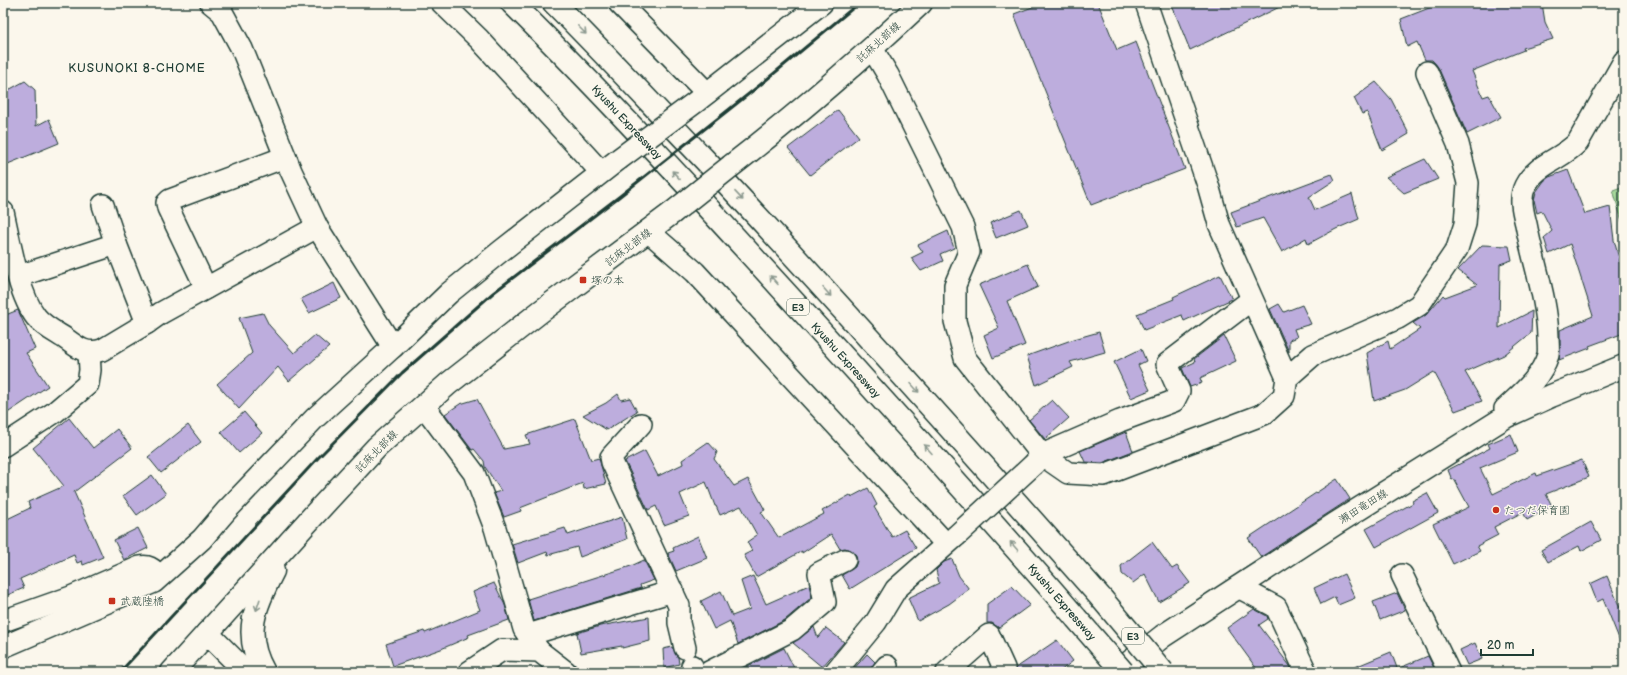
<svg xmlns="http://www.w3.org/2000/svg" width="1627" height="675" font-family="'Balsamiq Sans','Klee One',sans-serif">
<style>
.green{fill:#a6d99a;stroke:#628b67}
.building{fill:#bdaddd;stroke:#1f3d34}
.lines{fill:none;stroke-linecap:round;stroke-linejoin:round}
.minor-casing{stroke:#1f3d34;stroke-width:24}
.major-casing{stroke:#1f3d34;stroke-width:25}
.highway-casing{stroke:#1f3d34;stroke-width:25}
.minor{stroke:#fbf7ec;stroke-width:21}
.major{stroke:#fbf7ec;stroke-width:22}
.highway{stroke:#fbf7ec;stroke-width:22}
.rail{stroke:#1f3d34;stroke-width:3}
.minor-bridge-casing{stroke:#1f3d34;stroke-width:24;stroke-linecap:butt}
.major-bridge-casing{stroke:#1f3d34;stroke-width:25;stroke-linecap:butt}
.highway-bridge-casing{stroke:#1f3d34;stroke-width:25;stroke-linecap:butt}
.minor-bridge{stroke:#fbf7ec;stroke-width:21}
.major-bridge{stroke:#fbf7ec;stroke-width:22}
.highway-bridge{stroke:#fbf7ec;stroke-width:22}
.oneway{stroke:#8d9a90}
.poi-dot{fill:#c8321e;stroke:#fbf7ec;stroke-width:1.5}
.labels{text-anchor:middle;stroke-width:3;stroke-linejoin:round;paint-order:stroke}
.shield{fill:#fbf7ec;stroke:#61756b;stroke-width:1}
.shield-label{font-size:10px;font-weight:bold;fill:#1f3d34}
.street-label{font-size:11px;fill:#1f3d34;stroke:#fbf7ec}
.poi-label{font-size:11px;fill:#1f3d34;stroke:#fbf7ec;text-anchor:start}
.neighbourhood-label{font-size:12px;letter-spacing:1px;fill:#1f3d34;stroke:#fbf7ec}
</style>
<rect width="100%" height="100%" fill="#fbf7ec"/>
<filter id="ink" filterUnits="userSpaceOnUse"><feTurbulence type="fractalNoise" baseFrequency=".025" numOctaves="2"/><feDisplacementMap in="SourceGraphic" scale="8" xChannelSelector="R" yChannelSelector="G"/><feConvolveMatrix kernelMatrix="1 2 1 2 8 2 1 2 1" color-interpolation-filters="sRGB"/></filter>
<g filter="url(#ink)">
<polygon class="green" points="1624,186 1624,228 1613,190"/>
<g class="building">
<polygon points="1043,3 1098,3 1117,50 1136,42 1185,169 1091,205 1014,14"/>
<polygon points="1171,3 1288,3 1190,50"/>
<polygon points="1442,3 1542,3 1545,22 1553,39 1523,48 1524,50 1472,71 1483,97 1489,95 1501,117 1467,134 1438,67 1432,60 1425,60 1417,42 1407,47 1401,19"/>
<polygon points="25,81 35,90 36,126 49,119 59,143 3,166 3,93"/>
<polygon points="1376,82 1391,99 1409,134 1382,150 1367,112 1362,114 1354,98"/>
<polygon points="838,110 859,137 810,175 788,148"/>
<polygon points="1425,159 1438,179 1404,193 1386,177"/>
<polygon points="1568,170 1585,214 1610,207 1614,240 1624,277 1619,280 1624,304 1624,333 1589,346 1590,348 1559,360 1560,351 1560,330 1593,316 1570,244 1549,254 1544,238 1552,231 1542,211 1537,213 1534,200 1536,192 1544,181 1549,177"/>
<polygon points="1332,174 1335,180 1309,197 1315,210 1352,194 1359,219 1336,229 1308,244 1306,238 1282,252 1263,218 1237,227 1231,212"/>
<polygon points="1021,210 1028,225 996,238 990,223"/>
<polygon points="948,231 954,248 940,254 943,261 921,271 911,258 923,252 918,245"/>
<polygon points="1482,245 1509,246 1512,260 1500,264 1499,328 1532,311 1531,333 1504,355 1465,372 1482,401 1455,411 1434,372 1405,390 1374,401 1367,353 1388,341 1390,349 1420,329 1413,323 1426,315 1443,295 1445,297 1477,285 1458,270"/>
<polygon points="1028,264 1038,287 1007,301 1025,345 993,358 984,335 999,328 979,285"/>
<polygon points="1220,275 1232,299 1184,321 1182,315 1144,330 1137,314 1174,299 1173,297"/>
<polygon points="334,283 341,298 309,313 301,299"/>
<polygon points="1279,304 1284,312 1302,305 1311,324 1294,329 1297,337 1289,340 1289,352 1270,309"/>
<polygon points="18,310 35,349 26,353 48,386 3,416 3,316"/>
<polygon points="263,313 269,325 294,353 315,335 329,347 289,381 278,367 239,409 217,384 252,353 239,318"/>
<polygon points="1099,332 1105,352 1070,362 1073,367 1036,385 1027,356 1074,339"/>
<polygon points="1224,336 1236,361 1200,378 1202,383 1190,387 1182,368 1195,362 1194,359"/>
<polygon points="1141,349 1146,361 1138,365 1150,390 1131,398 1114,362"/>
<polygon points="618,394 621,400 630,398 637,411 607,430 583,415 606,403"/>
<polygon points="477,399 504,449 530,444 526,435 575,419 591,460 599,458 606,484 584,489 583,483 520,508 521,511 504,517 494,493 501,491 485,467 484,461 474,449 472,450 445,414 460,404"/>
<polygon points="1052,400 1069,418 1045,439 1029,420"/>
<polygon points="244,412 262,433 239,453 221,432"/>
<polygon points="69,418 93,448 117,429 132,448 74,492 103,557 83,565 82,561 77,563 74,555 20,579 24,588 3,597 3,521 30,508 28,502 64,486 33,448"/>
<polygon points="188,425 201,442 161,473 148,457"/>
<polygon points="1126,432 1133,451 1102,463 1085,462 1080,451"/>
<polygon points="1511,434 1518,452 1480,468 1493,494 1536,473 1537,476 1582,460 1589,477 1546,494 1552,506 1527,520 1523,512 1494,527 1498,535 1477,546 1480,551 1453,564 1433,524 1469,507 1454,479 1452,480 1448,470 1490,448 1488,444"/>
<polygon points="708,442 717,452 714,459 734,486 748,479 765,510 761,512 779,538 824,514 822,511 850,495 851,497 868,488 877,505 874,507 892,537 905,530 916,548 850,589 842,575 855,567 857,561 856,555 851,550 845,548 840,549 831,534 802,553 802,551 756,577 744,555 752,551 747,542 757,535 741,506 720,515 716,506 715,506 706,482 680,494 689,516 664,525 656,506 648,510 625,461 645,451 658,476 683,464 682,460"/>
<polygon points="152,475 166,494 137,515 123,496"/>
<polygon points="1337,479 1350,499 1261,557 1248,538"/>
<polygon points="1427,493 1438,513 1376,547 1366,529 1413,503 1412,501"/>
<polygon points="622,517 627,539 580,557 577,547 548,555 547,552 518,563 512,544 565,528 568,535"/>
<polygon points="1591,522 1601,540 1581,551 1579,546 1548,562 1541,550"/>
<polygon points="138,528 148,548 124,560 114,540"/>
<polygon points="698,536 707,558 676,571 668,553 674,551 673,548"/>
<polygon points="1152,542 1172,569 1177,566 1190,583 1159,602 1145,574 1133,583 1122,574 1121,566"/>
<polygon points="952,559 959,576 969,589 949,604 918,621 908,598 939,583 936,570 944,562"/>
<polygon points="644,560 654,580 640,585 641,588 534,621 528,599 631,566"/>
<polygon points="1344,574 1355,598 1338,605 1335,597 1321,604 1314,588"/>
<polygon points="753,576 766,604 809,585 812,597 785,620 738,644 730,621 714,629 701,601 721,591 732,616 750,609 741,581"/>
<polygon points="1607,576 1620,608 1624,606 1624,651 1603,599 1597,602 1590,584"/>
<polygon points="494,583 505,605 509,620 468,635 469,637 441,649 393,666 386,644 424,631 425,633 480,610 473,592"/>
<polygon points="1012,586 1030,605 999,628 992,623 987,623 987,604"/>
<polygon points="1397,593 1405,610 1380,620 1373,602"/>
<polygon points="1254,609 1267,616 1268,619 1259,625 1290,666 1293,672 1259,672 1227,628"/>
<polygon points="649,617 650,641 622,648 622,646 581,653 577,633 600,626"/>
<polygon points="814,627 818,638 826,628 844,642 822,667 793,643"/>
<polygon points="1057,640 1073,661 1059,672 1015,672 1016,668"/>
<polygon points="1475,643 1482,659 1467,665 1460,650"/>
<polygon points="672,647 678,657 679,664 664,668 663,649"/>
<polygon points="784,648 796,672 748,672 746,667"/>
<polygon points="1391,652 1397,668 1388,672 1343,672"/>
<polygon points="867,654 875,662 870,672 851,672"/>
<polygon points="1428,656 1436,672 1390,672"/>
</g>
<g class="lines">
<g class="minor-casing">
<g id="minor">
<polyline points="211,3 222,12 242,49 291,171 317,227 393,347"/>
<polyline points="442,3 479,39 601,172"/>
<polyline points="619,3 707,93"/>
<polyline points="1146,3 1208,185 1219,224 1287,378"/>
<polyline points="872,48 888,75 963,227 969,252 955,285 955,321 965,358 1042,455 1068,473 1104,475 1264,414 1284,396 1287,378 1313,355 1398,318 1419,305 1457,249 1465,224 1468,183 1458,144 1427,72"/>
<polyline points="697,101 822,3"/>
<polyline points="103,205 116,244 147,323"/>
<path d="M3 212C10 242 18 294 36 317 43 326 57 333 66 339 78 348 87 355 102 350L147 323 161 313 317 227"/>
<polyline points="648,231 695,272 946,544"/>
<polyline points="19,276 116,244"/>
<polyline points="206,288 168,208 167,203 170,200 285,157"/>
<polyline points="424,406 474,473 495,528 524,629 539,651"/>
<path d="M1507 416 1505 409C1522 393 1541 378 1548 355 1549 350 1548 343 1548 337 1547 298 1533 262 1526 224 1523 212 1519 198 1525 186 1537 163 1561 160 1578 142L1624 61"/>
<polyline points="641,424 611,457 612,462 679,606 679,623 685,648"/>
<polyline points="3,446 55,412 88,384 90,370 89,352"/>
<polyline points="1034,464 1042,455 1120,421 1174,401 1179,391 1167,364 1251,300"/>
<polyline points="1402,575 1449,672"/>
<polyline points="1238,587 1276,607 1306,672"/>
<path d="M3 621 71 597 140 567C150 565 153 570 160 576"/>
<polyline points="528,635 673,591"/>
<polyline points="3,647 154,582 202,539 226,511 315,418 393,347 449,293 501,251 619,159"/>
<polyline points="692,666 695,672"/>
<polyline points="469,672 502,650 539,651 566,672"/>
<polyline points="709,672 792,630 825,602 819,573 845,560"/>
<polyline points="835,672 876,622 896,589 956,536"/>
<polyline points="882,672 887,666"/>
<polyline points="947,672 989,635 1004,668 1000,672"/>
</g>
</g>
<g class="major-casing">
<g id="major">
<path d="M731 166C797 115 860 60 921 3"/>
<polyline points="207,633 246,672"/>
<polyline points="172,672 314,515 377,447 448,384 540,312 672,213"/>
<path d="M264 672C242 634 255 606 273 571"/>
<polyline points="1117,672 1163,636 1335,524 1507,416 1551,396 1624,366"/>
</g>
</g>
<g class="highway-casing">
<g id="highway">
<path d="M512 3C613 103 709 209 805 314 896 415 988 515 1076 618"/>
<path d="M554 3C605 54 654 107 704 159 839 303 971 451 1102 599"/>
</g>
</g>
<use href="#minor" class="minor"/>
<use href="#major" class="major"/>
<use href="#highway" class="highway"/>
<polyline class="rail" points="120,672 318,458 402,373 493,293 620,196 760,85 859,3"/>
<g class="minor-bridge-casing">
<g id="minor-bridge">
<polyline points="619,159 697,101"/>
<polyline points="956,536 1034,464"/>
</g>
</g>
<g class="major-bridge-casing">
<polyline id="major-bridge" points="672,213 731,166"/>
</g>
<g class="highway-bridge-casing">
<g id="highway-bridge">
<polyline points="1102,599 1163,672"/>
<polyline points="1076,618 1123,672"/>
</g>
</g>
<use href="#minor-bridge" class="minor-bridge"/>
<use href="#major-bridge" class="major-bridge"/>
<use href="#highway-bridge" class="highway-bridge"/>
</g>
<defs><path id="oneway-shaft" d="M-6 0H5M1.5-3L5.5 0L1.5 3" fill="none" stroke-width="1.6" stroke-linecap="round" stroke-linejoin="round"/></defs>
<g class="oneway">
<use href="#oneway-shaft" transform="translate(582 30) rotate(45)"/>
<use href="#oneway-shaft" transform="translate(676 175) rotate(-133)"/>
<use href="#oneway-shaft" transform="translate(739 196) rotate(47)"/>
<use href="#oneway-shaft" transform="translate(774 280) rotate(-132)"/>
<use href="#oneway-shaft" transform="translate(827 292) rotate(48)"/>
<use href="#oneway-shaft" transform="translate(915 388) rotate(48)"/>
<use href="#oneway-shaft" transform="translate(928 449) rotate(-132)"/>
<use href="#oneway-shaft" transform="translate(1014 546) rotate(-131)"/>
<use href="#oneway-shaft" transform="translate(258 605) rotate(108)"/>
</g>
</g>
<g class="poi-dot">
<rect x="579" y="276" width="8" height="8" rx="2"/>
<circle cx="1496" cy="510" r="4"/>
<rect x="108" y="597" width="8" height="8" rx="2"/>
</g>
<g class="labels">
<g class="shield">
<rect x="787" y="299" width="22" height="16" rx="3"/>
<rect x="1122" y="628" width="22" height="16" rx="3"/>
</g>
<g class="shield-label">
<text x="798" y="311">E3</text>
<text x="1133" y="640">E3</text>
</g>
<g class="street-label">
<text transform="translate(878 42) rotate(-42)" y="4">託麻北部線</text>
<text transform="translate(627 122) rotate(47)" y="4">Kyushu Expressway</text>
<text transform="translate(628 247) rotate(-37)" y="4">託麻北部線</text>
<text transform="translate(846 360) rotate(48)" y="4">Kyushu Expressway</text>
<text transform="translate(376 451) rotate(-45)" y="4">託麻北部線</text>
<text transform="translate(1363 506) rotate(-32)" y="4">瀬田竜田線</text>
<text transform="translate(1062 602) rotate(49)" y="4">Kyushu Expressway</text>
</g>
<g class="poi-label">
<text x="591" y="284">塚の本</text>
<text x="1504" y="514">たつだ保育園</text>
<text x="120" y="605">武蔵陸橋</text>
</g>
<g class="neighbourhood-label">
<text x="137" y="72">KUSUNOKI 8-CHOME</text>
</g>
</g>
<rect width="1627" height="675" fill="none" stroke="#fbf7ec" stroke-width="16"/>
<rect x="8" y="8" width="1611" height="659" fill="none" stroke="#1f3d34" stroke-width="1.5" filter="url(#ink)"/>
<path d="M1481 649v6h52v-6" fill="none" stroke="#1f3d34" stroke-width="2"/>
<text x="1487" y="649" font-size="12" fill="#1f3d34" stroke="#fbf7ec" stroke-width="3" paint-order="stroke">20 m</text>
</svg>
